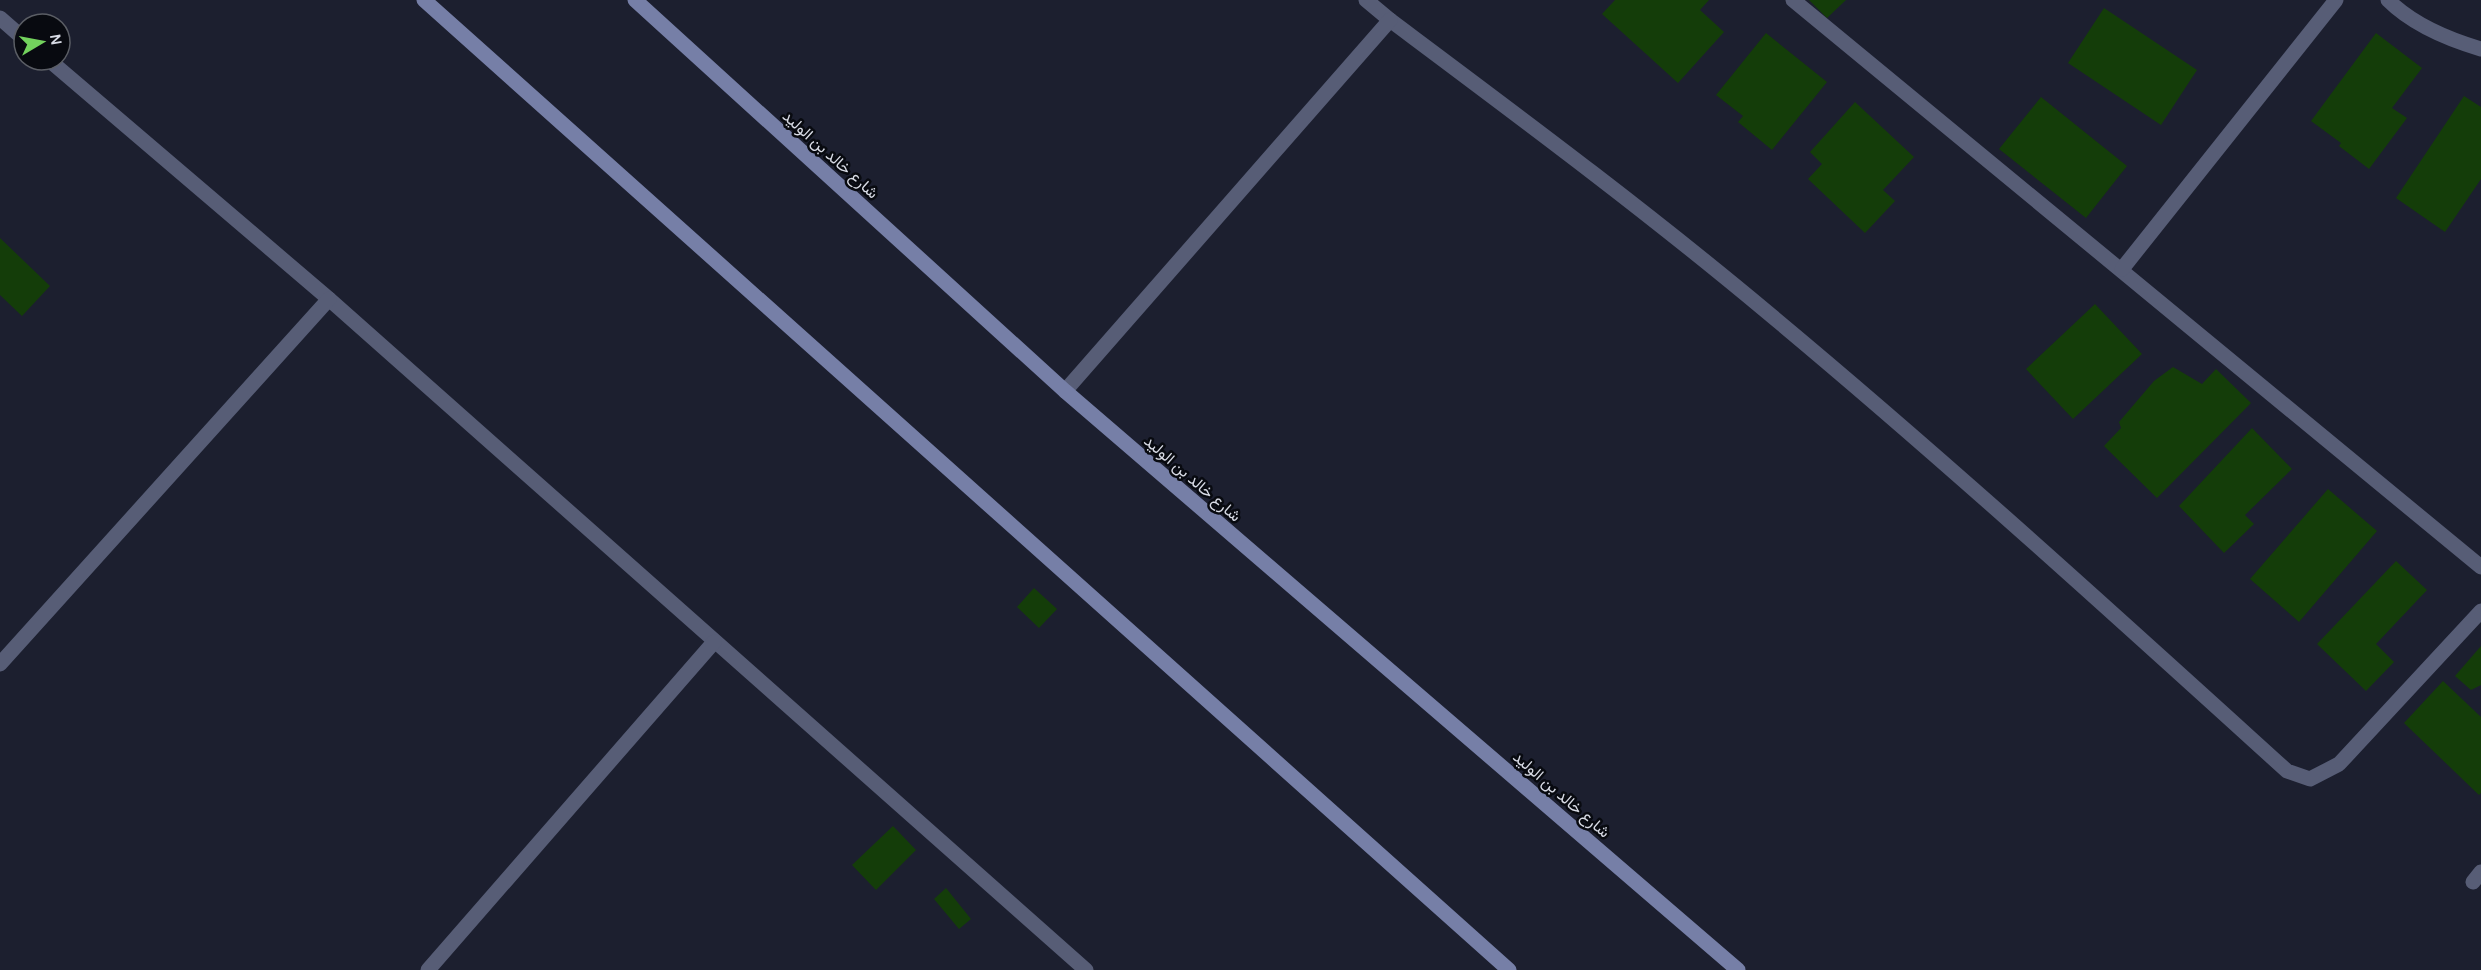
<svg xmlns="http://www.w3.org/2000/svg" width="2481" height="970" font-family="Karla,Vazirmatn,sans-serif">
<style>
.building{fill:#143d09}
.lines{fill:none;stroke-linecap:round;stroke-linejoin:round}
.lane{stroke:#575d76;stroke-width:15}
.street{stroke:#575d76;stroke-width:15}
.secondary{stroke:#767fa7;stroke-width:15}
.labels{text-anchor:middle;stroke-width:5;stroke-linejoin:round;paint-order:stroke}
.street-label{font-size:16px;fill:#d8dbe5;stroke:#080a10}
</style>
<rect width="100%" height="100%" fill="#1c1f2f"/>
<g class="building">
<polygon points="1615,0 1709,0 1700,10 1724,32 1678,83 1602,14"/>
<polygon points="1809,0 1846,0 1827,18"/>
<polygon points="2104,8 2197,70 2161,125 2068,63"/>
<polygon points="1766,33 1827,82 1772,150 1738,122 1743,116 1716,95"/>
<polygon points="2376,33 2422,68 2392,108 2407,118 2369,169 2339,146 2341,143 2311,121"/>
<polygon points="2464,96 2481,107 2481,179 2445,232 2396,198"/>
<polygon points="2041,97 2127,166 2086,218 1999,149"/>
<polygon points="1855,102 1914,157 1883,190 1895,201 1865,233 1808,179 1822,164 1810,152"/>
<polygon points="0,238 50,286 22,316 0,295"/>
<polygon points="2095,304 2142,354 2073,419 2026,369"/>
<polygon points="2173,367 2202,384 2216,369 2251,403 2157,498 2104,446 2121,428 2119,422 2154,381"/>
<polygon points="2252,428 2292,469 2245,515 2254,524 2224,553 2179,506"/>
<polygon points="2328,489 2377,531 2299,622 2250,579"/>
<polygon points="2396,561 2427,590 2376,644 2394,662 2366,691 2317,644"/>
<polygon points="1034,588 1057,609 1039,628 1017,607"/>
<polygon points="2481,646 2481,685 2471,690 2455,676"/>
<polygon points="2443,681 2481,717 2481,793 2479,795 2404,723"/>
<polygon points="893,826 916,850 876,890 852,865"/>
<polygon points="946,888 971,919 959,929 934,899"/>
</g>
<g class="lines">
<polyline class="lane" points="2473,882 2481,872"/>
<g class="street">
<path d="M1366 0 1390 20C1517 115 1645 210 1767 312 1945 460 2116 616 2287 771L2310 779 2339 764 2481 611"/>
<polyline points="1793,0 2481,567"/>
<path d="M2388 0C2413 25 2447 39 2481 49"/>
<polyline points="0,18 24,39"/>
<polyline points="49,60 329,299 1086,970"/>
<polyline points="2122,269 2336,0"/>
<polyline points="1065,391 1390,20"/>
<polyline points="0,664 329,299"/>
<polyline points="428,970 714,642"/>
</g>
<g class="secondary">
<polyline points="424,0 1509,970"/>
<polyline points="635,0 1065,391 1738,970"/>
</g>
</g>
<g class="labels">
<g class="street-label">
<text transform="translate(831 154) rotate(42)" y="6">شارع خالد بن الوليد</text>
<text transform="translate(1193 478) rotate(41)" y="6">شارع خالد بن الوليد</text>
<text transform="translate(1562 794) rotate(41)" y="6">شارع خالد بن الوليد</text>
</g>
</g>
<g transform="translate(42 42) rotate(80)"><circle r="28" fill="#080a10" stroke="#5b5e65" stroke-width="1.5"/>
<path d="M0-4.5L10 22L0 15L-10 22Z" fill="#73d25d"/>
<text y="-9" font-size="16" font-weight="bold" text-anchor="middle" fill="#d8dbe5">N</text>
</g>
</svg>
